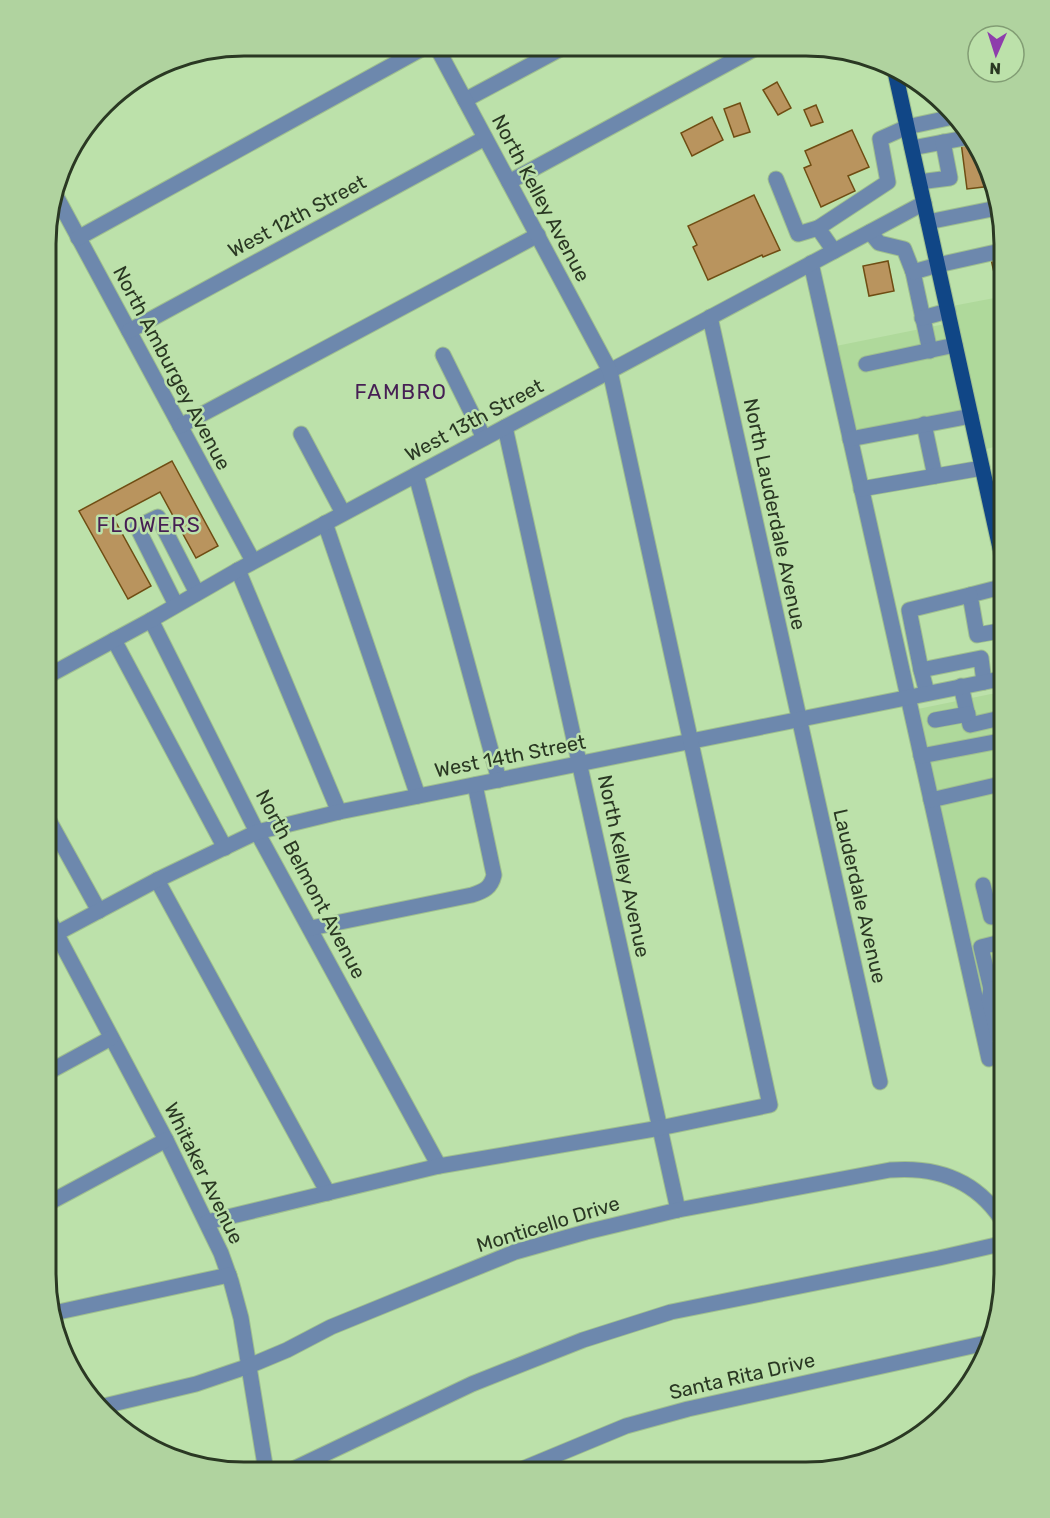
<svg xmlns="http://www.w3.org/2000/svg" width="1050" height="1518" font-family="Rubik,sans-serif">
<style>
.built{fill:#afd99b}
.building{fill:#b9945e;stroke:#6f4d13;stroke-width:1.5}
.lines{fill:none;stroke-linecap:round;stroke-linejoin:round}
.minor-casing{stroke:#9fbf8f;stroke-width:17}
.major-casing{stroke:#9fbf8f;stroke-width:17}
.minor{stroke:#6d88ad;stroke-width:15}
.major{stroke:#104686;stroke-width:15}
.labels{text-anchor:middle;stroke-width:5;stroke-linejoin:round;paint-order:stroke}
.street-label{font-size:20px;fill:#2a3823;stroke:#bce1aa}
.neighbourhood-label{font-size:21px;letter-spacing:1.5px;fill:#461f54;stroke:#bce1aa}
.rim{fill:none;stroke:#2a3823;stroke-width:3}
</style>
<rect width="100%" height="100%" fill="#bce1aa"/>
<g class="built">
<polygon points="1005,296 1005,444 979,451 970,412 852,437 831,347 950,323 947,307"/>
<polygon points="1005,693 1005,1047 992,1049 913,710 991,694"/>
</g>
<g class="building">
<polygon points="777,82 791,108 778,115 763,90"/>
<polygon points="740,103 750,132 734,137 724,109"/>
<polygon points="816,105 823,122 811,126 804,110"/>
<polygon points="712,117 723,140 692,156 681,133"/>
<polygon points="852,130 869,167 848,176 855,191 821,207 804,168 811,165 805,151"/>
<polygon points="971,141 973,150 979,149 985,156 992,186 967,189 961,142"/>
<polygon points="754,195 780,250 763,257 762,255 708,280 693,247 697,245 688,226"/>
<polygon points="1005,256 1005,294 999,295 991,259"/>
<polygon points="888,261 894,291 869,296 863,266"/>
<polygon points="172,461 218,546 196,558 160,492 113,517 151,586 128,599 79,511"/>
</g>
<g class="lines">
<g class="minor-casing">
<g id="minor">
<polyline points="465,100 566,46"/>
<polyline points="912,148 970,137"/>
<polyline points="776,179 798,234 818,228"/>
<polyline points="509,182 758,47"/>
<polyline points="919,182 950,178 943,142"/>
<polyline points="55,194 253,561"/>
<polyline points="928,222 997,208"/>
<polyline points="870,232 879,243 904,249 913,272 930,351"/>
<polyline points="78,238 427,46"/>
<polyline points="834,251 818,228 888,182 880,139 907,127 953,117"/>
<polyline points="811,263 989,1059"/>
<polyline points="913,272 938,265 1005,250"/>
<polyline points="710,317 880,1082"/>
<polyline points="922,318 948,311"/>
<polyline points="129,331 485,138"/>
<polyline points="443,355 484,438"/>
<polyline points="866,364 955,345"/>
<polyline points="924,424 935,476"/>
<polyline points="180,426 538,235"/>
<polyline points="505,427 678,1210"/>
<polyline points="301,434 343,513"/>
<polyline points="850,439 971,416"/>
<polyline points="416,475 499,780"/>
<polyline points="861,489 982,468"/>
<polyline points="325,523 418,796"/>
<polyline points="238,570 339,812"/>
<polyline points="176,605 137,527 158,517 197,593"/>
<polyline points="151,620 257,832 439,1166"/>
<polyline points="1005,630 977,635 970,595 1005,586"/>
<polyline points="114,640 225,848"/>
<polyline points="921,670 909,610 970,595"/>
<polyline points="46,677 151,620 238,570 924,203"/>
<polyline points="961,686 970,725 1005,717"/>
<polyline points="927,693 921,670 981,658 984,682"/>
<polyline points="935,720 968,714"/>
<polyline points="921,756 1005,740"/>
<polyline points="931,800 1005,783"/>
<polyline points="46,815 99,911"/>
<polyline points="157,880 328,1193"/>
<polyline points="983,885 991,917 1005,914"/>
<polyline points="46,914 166,1140 221,1253 231,1281 241,1318 266,1471"/>
<path d="M311 928 472 895C484 891 491 888 494 875L475 785"/>
<polyline points="46,939 157,880 257,832 339,812 1005,678"/>
<polyline points="1005,986 991,989 981,947 1005,941"/>
<polyline points="991,989 989,999 998,1036 1005,1044"/>
<polyline points="45,1074 111,1038"/>
<polyline points="45,1205 166,1140"/>
<polyline points="207,1222 439,1166 660,1128 770,1105 610,371 436,46"/>
<polyline points="54,1313 229,1275"/>
<path d="M104 1406 196 1384 249 1366 287 1350 331 1327 515 1252 586 1232 678 1210 890 1170C939 1166 979 1181 1005 1225"/>
<polyline points="287,1472 472,1384 583,1340 671,1312 939,1258 1005,1243"/>
<polyline points="515,1472 626,1426 688,1409 986,1343"/>
</g>
</g>
<g class="major-casing">
<polyline id="major" points="895,72 1005,571"/>
</g>
<use href="#minor" class="minor"/>
<use href="#major" class="major"/>
</g>
<g class="labels">
<g class="street-label">
<text transform="translate(541 198) rotate(62)" y="7">North Kelley Avenue</text>
<text transform="translate(297 216) rotate(-28)" y="7">West 12th Street</text>
<text transform="translate(172 368) rotate(62)" y="7">North Amburgey Avenue</text>
<text transform="translate(474 420) rotate(-28)" y="7">West 13th Street</text>
<text transform="translate(775 514) rotate(78)" y="7">North Lauderdale Avenue</text>
<text transform="translate(510 756) rotate(-11)" y="7">West 14th Street</text>
<text transform="translate(624 866) rotate(78)" y="7">North Kelley Avenue</text>
<text transform="translate(311 884) rotate(62)" y="7">North Belmont Avenue</text>
<text transform="translate(860 896) rotate(77)" y="7">Lauderdale Avenue</text>
<text transform="translate(204 1173) rotate(64)" y="7">Whitaker Avenue</text>
<text transform="translate(548 1224) rotate(-17)" y="7">Monticello Drive</text>
<text transform="translate(742 1376) rotate(-13)" y="7">Santa Rita Drive</text>
</g>
<g class="neighbourhood-label">
<text x="401" y="399">FAMBRO</text>
<text x="149" y="532">FLOWERS</text>
</g>
</g>
<path d="M0 0H1050V1518H0ZM244 56H806A188 188 0 0 1 994 244V1274A188 188 0 0 1 806 1462H244A188 188 0 0 1 56 1274V244A188 188 0 0 1 244 56Z" fill="#b0d39f" fill-rule="evenodd"/>
<path class="rim" d="M244 56H806A188 188 0 0 1 994 244V1274A188 188 0 0 1 806 1462H244A188 188 0 0 1 56 1274V244A188 188 0 0 1 244 56Z"/>
<g transform="translate(996 54) rotate(183)"><circle r="28" fill="#bce1aa" stroke="#829d74" stroke-width="1.5"/>
<path d="M0-4.5L10 22L0 15L-10 22Z" fill="#8e3dac"/>
<text y="-9" font-size="16" font-weight="bold" text-anchor="middle" fill="#2a3823">N</text>
</g>
</svg>
